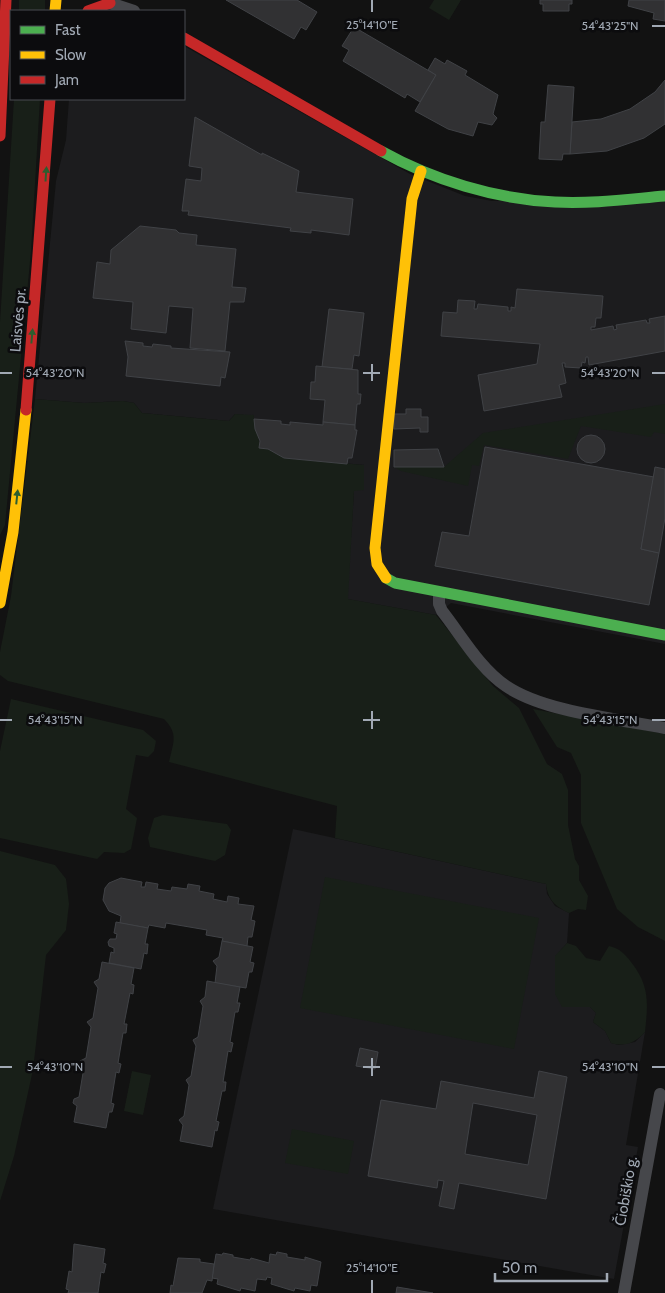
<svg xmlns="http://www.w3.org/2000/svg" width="665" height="1293" font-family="Cabin,sans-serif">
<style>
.built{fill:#1c1c1e}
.green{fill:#181f18}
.building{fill:#313133;stroke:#404246;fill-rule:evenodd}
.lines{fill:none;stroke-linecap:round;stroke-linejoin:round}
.street{stroke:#46474b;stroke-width:12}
.fast{stroke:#4caf50;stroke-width:11}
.slow{stroke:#ffc107;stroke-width:11}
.jam{stroke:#c62828;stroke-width:11}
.oneway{fill:#2c5e2f}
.ticks{fill:none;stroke:#a1a9b4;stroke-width:2}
.labels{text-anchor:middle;stroke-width:5;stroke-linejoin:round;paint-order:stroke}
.street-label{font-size:15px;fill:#a1a9b4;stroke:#0c0c0e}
.ticks-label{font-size:12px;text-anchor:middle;fill:#a1a9b4;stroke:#0c0c0e;stroke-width:5;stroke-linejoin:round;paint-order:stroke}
</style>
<rect width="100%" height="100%" fill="#121212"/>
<g class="built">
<polygon points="184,46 410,174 465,196 492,201 665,201 665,644 451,603 436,615 347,599 354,491 364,465 284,458 268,449 259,448 260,441 253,423 254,416 235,414 229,421 142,413 134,403 123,401 84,403 35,399 56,181 66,140 69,99 184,99"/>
<polygon points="293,829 546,884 547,894 555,906 569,913 567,943 555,957 555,972 596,1013 593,1022 605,1031 611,1043 619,1045 635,1042 645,1032 626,1145 638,1147 614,1279 213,1209"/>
</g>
<g class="green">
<rect x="19" y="0" width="26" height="11"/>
<polygon points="434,0 461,0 449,20 429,8"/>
<polygon points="14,99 40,99 31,251 5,525 0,535 0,322"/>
<path d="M35 399 84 403 123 401 134 403 142 413 229 421 235 414 254 415C253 428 260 437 260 448L268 449 284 458 364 465V490L354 491 348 599 436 615 493 686 519 708 547 764 562 774 568 790V825L575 859 579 866V880L588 896 586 910 578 909 569 913C555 906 548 900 546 884L335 838 337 806 169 762C173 743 179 734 164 719L8 681 0 675V652L11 596Z"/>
<polygon points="665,404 665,434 654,432 651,437 581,426 568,459 484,445 479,466 472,465 468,486 401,471 394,467 444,467 483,433"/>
<polygon points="11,699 143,730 156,741 154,751 148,757 136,755 126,809 137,818 131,849 124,853 104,852 97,859 0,838 0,751"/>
<polygon points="533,709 665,734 665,941 638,927 617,909 581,823 581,775 571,753 557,747"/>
<polygon points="163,815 227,824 231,830 225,855 215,861 150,847 148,838 154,818"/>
<polygon points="0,851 55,865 66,879 69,904 66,930 46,955 33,1070 14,1156 0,1201"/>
<polygon points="325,877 539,918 514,1049 300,1008"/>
<path d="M567 943 576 946 586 958 600 961 609 946C619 948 625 954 631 962 650 986 648 1003 645 1032 635 1043 625 1047 611 1043L605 1031 593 1022 596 1013 590 1007H562L555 994V956Z"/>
<polygon points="132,1071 151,1075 143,1115 124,1111"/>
<polygon points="292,1129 354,1141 348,1174 285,1163"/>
</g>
<g class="building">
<polygon points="226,0 297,0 317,12 306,30 301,27 294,39"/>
<polygon points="540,0 572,0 572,4 569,4 569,11 543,11 543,4 540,4"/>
<polygon points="629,0 665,0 665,21 653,19 654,13 628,6"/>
<polygon points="354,27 436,75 420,102 407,94 405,98 343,61 349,50 342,46"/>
<polygon points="435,58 445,64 447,60 467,71 465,75 498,95 493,114 497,118 492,125 478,122 473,136 448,129 415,111 436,75 428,70"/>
<polygon points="665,80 665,124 644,138 607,151 570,154 572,122 601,119 630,109 655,92"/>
<polygon points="548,85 574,87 570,154 563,154 562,160 539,159 541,122 545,122"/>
<polygon points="195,117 262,155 262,153 299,171 296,192 353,199 349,235 311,230 311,233 290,231 291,228 188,215 189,211 182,211 186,179 201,181 202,168 189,166"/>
<polygon points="140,226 176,230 179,233 197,235 196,245 236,249 232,287 246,288 244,302 230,302 225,351 190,348 193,308 169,306 166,333 131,329 133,302 93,298 97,262 110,264 111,250"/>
<polygon points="517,289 603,296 601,318 596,318 595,327 591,327 591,330 613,326 614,330 617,329 616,325 646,320 647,323 650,323 649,319 665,316 665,351 589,365 588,357 586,357 585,363 582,362 581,368 565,367 565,363 562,363 566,383 559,385 562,397 484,411 478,375 537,364 540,344 441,336 443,312 457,313 458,300 475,301 474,309 477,309 478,304 508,307 508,311 511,311 511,307 515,308"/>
<polygon points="329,309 364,313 359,356 354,355 352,369 322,367"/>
<polygon points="125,341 143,343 143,346 152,347 153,344 171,346 171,348 230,352 225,378 221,377 220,386 126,376 128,357"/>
<polygon points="316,366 358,370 358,394 361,394 360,404 357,404 355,425 323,422 325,400 310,399 311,382 315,382"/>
<polygon points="406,409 421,409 421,417 428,417 428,432 420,432 420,428 394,429 394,414 406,414"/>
<polygon points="254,419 281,421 281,424 290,425 290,422 323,425 323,422 355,425 355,430 357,430 352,458 348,458 347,464 284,458 268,449 259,448 260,441 255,429"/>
<circle cx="591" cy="449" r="14"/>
<polygon points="485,447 654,477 641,549 659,553 649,605 435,566 442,532 469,536"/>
<polygon points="438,449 444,467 394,467 394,450"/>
<polygon points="655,467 665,469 665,518 659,553 641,549"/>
<polygon points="121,878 142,882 141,887 145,887 146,882 158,884 157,889 171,891 172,887 187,889 188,884 200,886 199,891 214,894 213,899 227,902 228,896 239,898 238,904 254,906 251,920 255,921 252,937 248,937 247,946 222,941 223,938 206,935 207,930 166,923 165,928 149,925 148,928 120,923 121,916 109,911 103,900 105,888 109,883"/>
<polygon points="116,922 148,928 145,944 148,944 147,954 144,953 141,969 109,963 111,952 114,953 114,948 109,946 108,942 110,939 116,939 117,934 114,933"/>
<polygon points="222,941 253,947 250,962 254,963 252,972 249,972 246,988 215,983 217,966 213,961 219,957"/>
<polygon points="102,962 134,968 131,984 134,985 133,994 130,993 124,1024 127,1024 126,1033 123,1033 118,1063 121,1064 119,1073 116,1072 111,1103 114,1104 112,1112 109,1112 106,1128 74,1122 77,1106 73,1103 74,1099 79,1097 84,1067 81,1065 80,1061 86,1058 91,1027 87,1022 93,1018 98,988 94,982 99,979"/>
<polygon points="207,981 240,987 237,1003 240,1003 238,1012 235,1012 230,1042 233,1043 231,1052 228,1051 223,1082 226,1082 225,1091 222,1091 216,1121 219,1122 217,1131 215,1130 212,1147 180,1141 183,1125 179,1120 184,1116 189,1085 186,1080 191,1076 196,1046 193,1040 198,1037 203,1006 200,1001 205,997"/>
<polygon points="360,1048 378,1052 375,1069 356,1066"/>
<path d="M539 1071 567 1077 546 1199 459 1183 454 1209 439 1206 444 1181 438 1180 437 1188 368 1176 381 1100 436 1109 441 1081 534 1098ZM473 1103 537 1115 528 1165 465 1154Z"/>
<polygon points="74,1244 105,1249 103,1263 106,1264 104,1273 101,1272 98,1293 68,1293 69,1290 66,1289 69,1271 72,1272"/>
<polygon points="277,1252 287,1254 287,1257 305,1260 305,1257 321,1262 317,1286 311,1285 310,1291 295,1288 294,1291 271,1284 272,1278 267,1277 266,1280 257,1279 255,1291 241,1288 240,1291 217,1284 218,1279 212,1278 216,1254 222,1255 223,1253 233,1255 233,1257 250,1260 251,1258 269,1263 270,1254 276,1255"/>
<polygon points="178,1258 200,1259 200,1262 214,1264 212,1281 207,1280 202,1293 170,1293 171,1285 173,1286"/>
<polygon points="397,1287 433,1293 396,1293"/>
</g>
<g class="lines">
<g class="street">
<polyline points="110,3 134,11"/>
<path d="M439 593V604L442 611C461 635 480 669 506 686 544 712 619 719 665 728"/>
<polyline points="624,1293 660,1094"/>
</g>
<g class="fast">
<path d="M381 151C433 180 495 199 555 202 592 204 629 199 665 196"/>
<polyline points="386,578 395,583 665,635"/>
</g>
<g class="slow">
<polyline points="55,11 56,0"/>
<polyline points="386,578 377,564 375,548 412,199 421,171"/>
<polyline points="0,603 13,532 26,410"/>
</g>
<g class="jam">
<polyline points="88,11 110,3"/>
<polyline points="184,38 381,151"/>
<polyline points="0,136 6,0"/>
<polyline points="26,410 50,99"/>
</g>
</g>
<defs><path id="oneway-solid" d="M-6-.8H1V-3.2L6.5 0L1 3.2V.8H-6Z" transform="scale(1.25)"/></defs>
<g class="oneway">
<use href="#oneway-solid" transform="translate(46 174) rotate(-86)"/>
<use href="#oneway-solid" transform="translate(32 336) rotate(-85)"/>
<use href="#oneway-solid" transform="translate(17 497) rotate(-84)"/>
</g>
<path class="ticks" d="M372 0V12M652 26H665M372 364V381M0 373H12M363 373H380M652 373H665M372 711V729M0 720H12M363 720H380M652 720H665M372 1058V1076M0 1067H12M363 1067H380M652 1067H665M372 1280V1293"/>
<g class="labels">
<g class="street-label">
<text transform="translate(18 320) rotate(-85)" y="5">Laisvės pr.</text>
<text transform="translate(626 1191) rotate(-80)" y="5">Čiobiškio g.</text>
</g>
</g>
<g class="ticks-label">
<text x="372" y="29">25°14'10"E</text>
<text x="610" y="30">54°43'25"N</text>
<text x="55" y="377">54°43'20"N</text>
<text x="610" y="377">54°43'20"N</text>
<text x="55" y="724">54°43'15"N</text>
<text x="610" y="724">54°43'15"N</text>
<text x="55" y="1071">54°43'10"N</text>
<text x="610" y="1071">54°43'10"N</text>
<text x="372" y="1272">25°14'10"E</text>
</g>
<rect x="10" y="10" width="175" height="90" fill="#0c0c0e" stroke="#484b50"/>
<rect x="20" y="26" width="25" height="8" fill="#4caf50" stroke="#484b50"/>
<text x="55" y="35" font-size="15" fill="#a1a9b4">Fast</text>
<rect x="20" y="51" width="25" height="8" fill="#ffc107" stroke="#484b50"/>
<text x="55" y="60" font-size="15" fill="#a1a9b4">Slow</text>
<rect x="20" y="76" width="25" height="8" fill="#c62828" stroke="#484b50"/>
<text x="55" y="85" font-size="15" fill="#a1a9b4">Jam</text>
<path d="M495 1273v8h112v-8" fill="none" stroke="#a1a9b4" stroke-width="2.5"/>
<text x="502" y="1273" font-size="15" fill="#a1a9b4" stroke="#0c0c0e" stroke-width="4" paint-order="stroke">50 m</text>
</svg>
